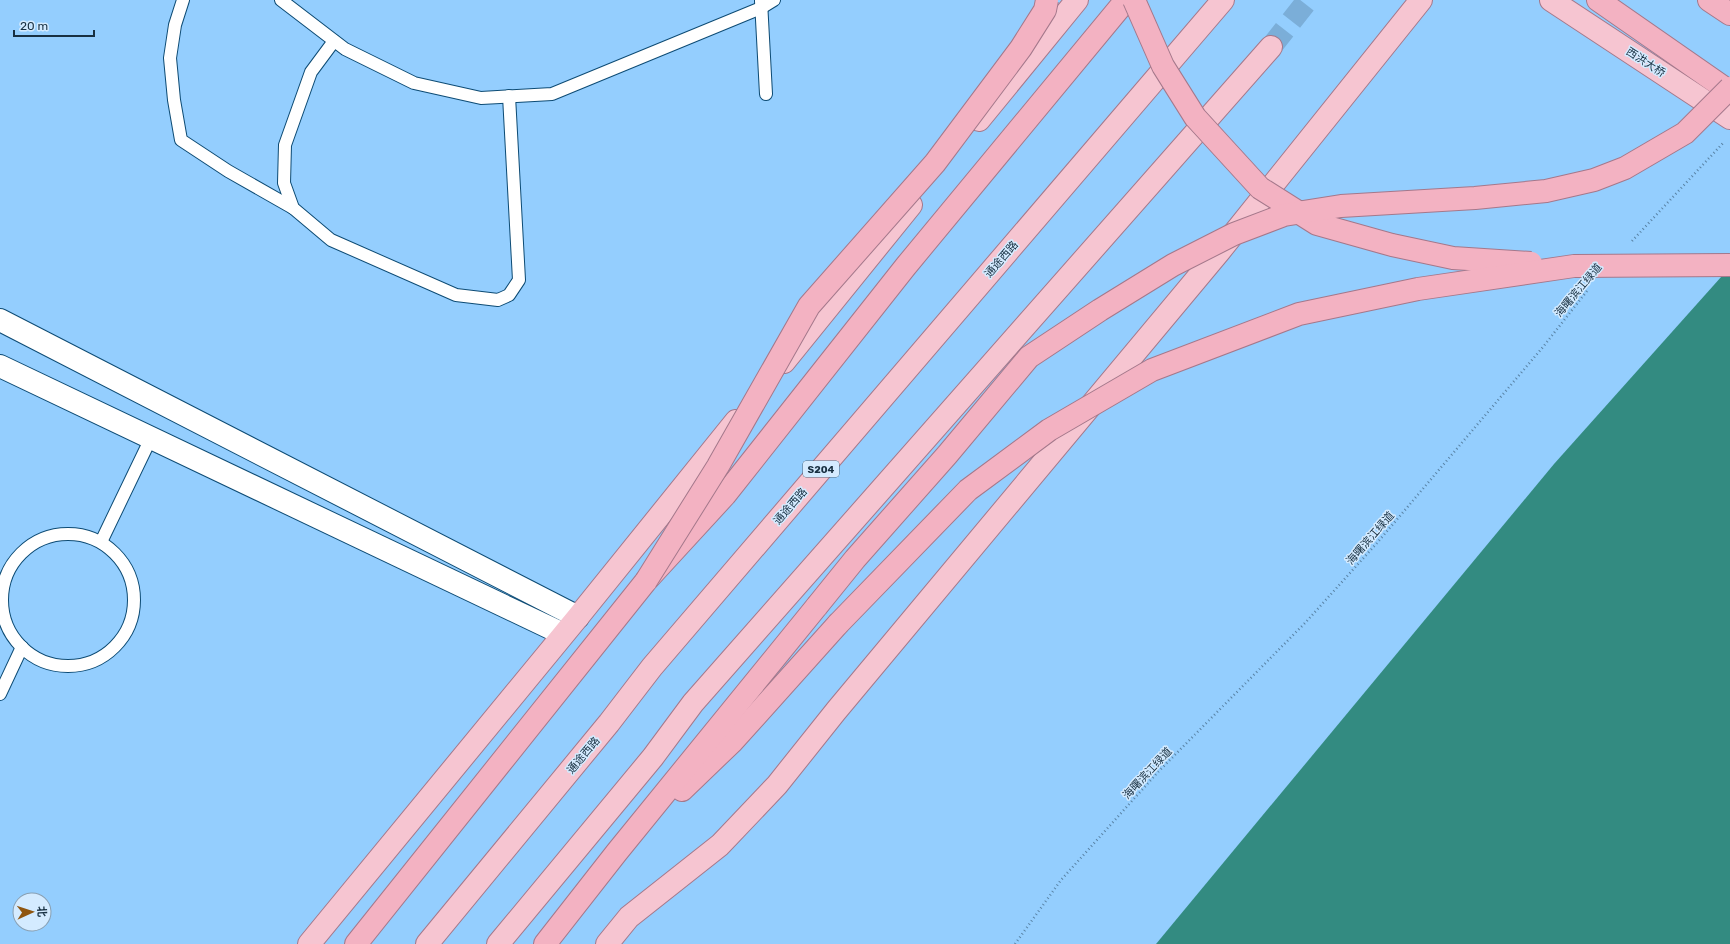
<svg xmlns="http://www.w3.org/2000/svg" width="1730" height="944" font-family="Rubik,'Noto Sans SC',sans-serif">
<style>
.water{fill:#338b81}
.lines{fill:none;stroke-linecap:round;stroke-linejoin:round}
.primary-tunnel{stroke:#7baed8;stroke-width:22;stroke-dasharray:22 11;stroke-linecap:butt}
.service-casing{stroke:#0d4b74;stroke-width:14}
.tertiary-casing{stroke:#0d4b74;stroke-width:24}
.primary-casing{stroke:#a4788b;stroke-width:24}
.trunk-casing{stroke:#a4788b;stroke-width:24}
.path{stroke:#5882a4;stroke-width:2.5;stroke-dasharray:1 3;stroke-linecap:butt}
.service{stroke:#fff;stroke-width:12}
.tertiary{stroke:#fff;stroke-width:22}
.primary{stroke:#f6c5d1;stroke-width:22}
.trunk{stroke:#f3b2c2;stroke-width:22}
.trunk-bridge-casing{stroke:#a4788b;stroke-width:24;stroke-linecap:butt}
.trunk-bridge{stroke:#f3b2c2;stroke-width:22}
.labels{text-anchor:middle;stroke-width:3;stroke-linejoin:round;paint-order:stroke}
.shield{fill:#d4ebff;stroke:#50687b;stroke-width:1}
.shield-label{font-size:10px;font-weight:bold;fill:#183042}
.street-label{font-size:11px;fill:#183042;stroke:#d4ebff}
</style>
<rect width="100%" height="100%" fill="#94cefe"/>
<polygon class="water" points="1730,267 1730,944 1156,944 1554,464"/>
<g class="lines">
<polyline class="primary-tunnel" points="1271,47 1308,0"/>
<g class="service-casing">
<g id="service">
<polyline points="183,0 175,25 170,58 174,100 181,140 228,171 293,208"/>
<polyline points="281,0 345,49 414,83 481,98 552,94 761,8 774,0"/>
<polyline points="761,1 766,94"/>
<polyline points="334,41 311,72 285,145 284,183 293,208 331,240 456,295 498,300 509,295 519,280 509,96"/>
<circle cx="68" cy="600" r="66"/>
<polyline points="101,542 151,438"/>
<polyline points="0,694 22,647"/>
</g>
</g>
<g class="tertiary-casing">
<g id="tertiary">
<polyline points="0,320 578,617"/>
<polyline points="0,366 563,634"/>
</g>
</g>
<g class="primary-casing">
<g id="primary">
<polyline points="1551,0 1730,118"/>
<polyline points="979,120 1077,0"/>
<polyline points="784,362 911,205"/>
<polyline points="309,944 578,617 736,421"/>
<polyline points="427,944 609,723 652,667 1223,0"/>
<polyline points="498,944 653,757 693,703 1271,47"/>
<polyline points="607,944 629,917 720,845 777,785 836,711 1219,252 1421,0"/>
</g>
</g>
<g class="trunk-casing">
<g id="trunk">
<polyline points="1598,0 1730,92"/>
<polyline points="1709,0 1730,14"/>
<polyline points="682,790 733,741 838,624"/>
<polyline points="356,944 646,581 725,495 906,266 1126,0"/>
<polyline points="545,944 617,852 817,606"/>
</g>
</g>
<g class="path">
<polyline points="1632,241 1724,142"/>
<polyline points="1015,944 1061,880 1158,772 1305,623 1377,543 1543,347 1587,291"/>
</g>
<use href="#service" class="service"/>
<use href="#tertiary" class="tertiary"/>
<use href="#primary" class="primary"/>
<use href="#trunk" class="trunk"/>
<g class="trunk-bridge-casing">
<g id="trunk-bridge">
<polyline points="1134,0 1163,66 1195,117 1260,188 1317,224 1392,245 1453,258 1531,263"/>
<polyline points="646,581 718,466 809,306 935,163 1021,48 1045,10 1047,0"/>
<polyline points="817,606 855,559 947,455 1029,357 1100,310 1173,265 1234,234 1284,215 1341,206 1475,198 1546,191 1594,180 1625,168 1685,133 1730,88"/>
<polyline points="838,624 968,490 1049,430 1152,370 1299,314 1418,289 1574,266 1730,265"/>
</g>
</g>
<use href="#trunk-bridge" class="trunk-bridge"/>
</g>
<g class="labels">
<rect class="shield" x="803" y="461" width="36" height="16" rx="3"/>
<g class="shield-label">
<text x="821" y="473">S204</text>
</g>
<g class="street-label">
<text transform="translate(1646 62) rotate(33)" y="4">西洪大桥</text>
<text transform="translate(1001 259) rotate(-49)" y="4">通途西路</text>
<text transform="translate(1578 290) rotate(-50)" y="4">海曙滨江绿道</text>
<text transform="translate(790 506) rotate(-49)" y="4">通途西路</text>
<text transform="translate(1370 538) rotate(-49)" y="4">海曙滨江绿道</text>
<text transform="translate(583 755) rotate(-50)" y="4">通途西路</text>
<text transform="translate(1147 773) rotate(-47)" y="4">海曙滨江绿道</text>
</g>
</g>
<g transform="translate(32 912) rotate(87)"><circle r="19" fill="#d4ebff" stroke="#89a0b3"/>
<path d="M0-3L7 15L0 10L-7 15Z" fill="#8f5610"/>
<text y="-6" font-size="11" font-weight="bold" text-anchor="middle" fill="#183042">北</text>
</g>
<path d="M14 30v6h80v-6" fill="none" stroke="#183042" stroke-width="2"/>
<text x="20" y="30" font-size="12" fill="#183042" stroke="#d4ebff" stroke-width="3" paint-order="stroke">20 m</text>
</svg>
